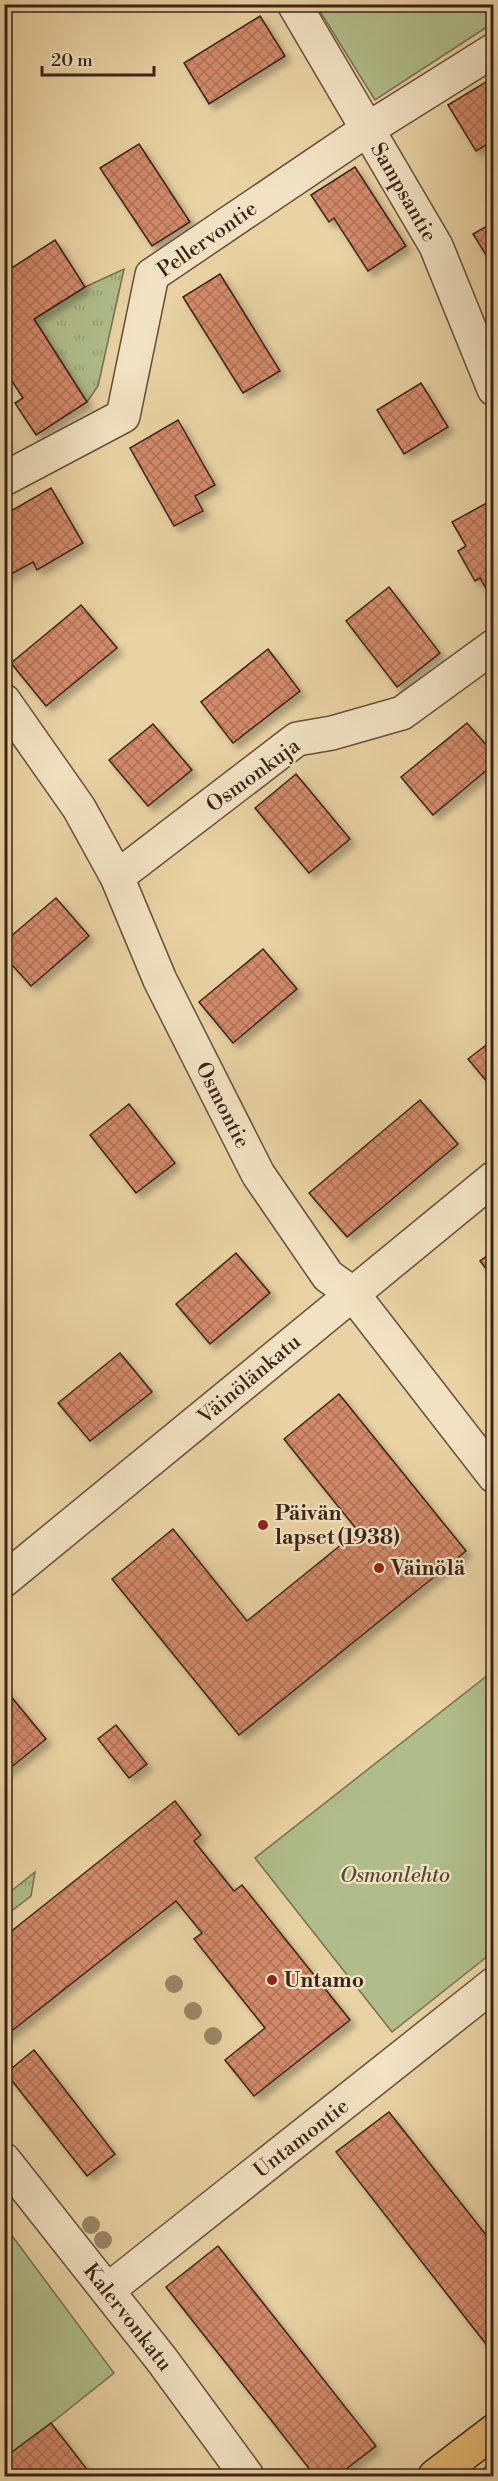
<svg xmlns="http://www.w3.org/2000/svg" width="498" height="2481" font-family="'Libre Bodoni',serif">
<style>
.grass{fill:url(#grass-tufts);stroke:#767052;stroke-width:1.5}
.park{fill:#b0bd8a;stroke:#767052;stroke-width:1.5}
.building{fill:url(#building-cross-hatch);stroke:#3c2319;stroke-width:1.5;filter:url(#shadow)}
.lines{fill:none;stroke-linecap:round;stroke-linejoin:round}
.minor-casing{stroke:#674f3c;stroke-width:36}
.major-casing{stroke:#3c2319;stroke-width:36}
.minor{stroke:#f1e2c3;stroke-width:33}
.major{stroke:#e4b972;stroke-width:33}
.tree{fill:#9a8766}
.poi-dot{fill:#8f2418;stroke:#f1e2c3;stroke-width:2}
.labels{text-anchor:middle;stroke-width:4.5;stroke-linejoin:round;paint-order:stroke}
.street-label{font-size:21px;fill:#3c2319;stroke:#f1e2c3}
.poi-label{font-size:21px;font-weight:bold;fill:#3c2319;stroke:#f1e2c3;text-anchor:start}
.park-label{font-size:21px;font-style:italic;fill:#594a35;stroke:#f1e2c3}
</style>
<defs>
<pattern id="grass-tufts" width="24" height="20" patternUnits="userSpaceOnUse" patternTransform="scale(1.5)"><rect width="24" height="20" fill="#b0bd8a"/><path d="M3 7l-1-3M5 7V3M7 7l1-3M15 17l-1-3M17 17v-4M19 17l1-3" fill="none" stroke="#98a276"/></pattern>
<pattern id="building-cross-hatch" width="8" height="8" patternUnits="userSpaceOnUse" patternTransform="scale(1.5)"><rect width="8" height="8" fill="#d2896a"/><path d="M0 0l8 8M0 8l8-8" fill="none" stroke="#ac7056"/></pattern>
<filter id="shadow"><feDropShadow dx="5.5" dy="5.5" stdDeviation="3" flood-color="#0004"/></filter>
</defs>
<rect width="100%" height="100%" fill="#e9d2a3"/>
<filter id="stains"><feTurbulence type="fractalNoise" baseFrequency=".00333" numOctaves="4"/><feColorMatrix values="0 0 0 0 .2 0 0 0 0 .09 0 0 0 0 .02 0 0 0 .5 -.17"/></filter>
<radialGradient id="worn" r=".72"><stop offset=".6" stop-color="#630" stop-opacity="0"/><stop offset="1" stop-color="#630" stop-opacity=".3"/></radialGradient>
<g class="grass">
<polygon points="124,269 98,386 87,402 34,319 85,287"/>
<polygon points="35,1872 31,1896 5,1916 5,1896"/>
<polygon points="493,2461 493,2476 474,2476"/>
</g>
<g class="park">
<polygon points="316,5 493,5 493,23 375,100"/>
<polygon points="493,1671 493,1952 392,2032 255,1858"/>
<polygon points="4,2225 114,2373 5,2460 4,2460"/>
</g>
<g class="building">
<polygon points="260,16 285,56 209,104 184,63"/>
<polygon points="494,77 494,140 476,151 448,105"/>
<polygon points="139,144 190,222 152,246 100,168"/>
<polygon points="355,167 406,246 368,271 334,218 329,222 311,195"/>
<polygon points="494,222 494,268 473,234"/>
<polygon points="55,240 85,287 34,319 87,402 36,435 15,403 23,398 4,369 4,273"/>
<polygon points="220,274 280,371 243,393 183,297"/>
<polygon points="421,383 448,427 404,454 377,410"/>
<polygon points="178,420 215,485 195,496 203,511 174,526 130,448"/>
<polygon points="51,488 83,543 37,570 33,562 4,578 4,515"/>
<polygon points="494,499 494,601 493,601 480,578 475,581 458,551 466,546 452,522"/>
<polygon points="389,587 440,653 397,687 346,621"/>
<polygon points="81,605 117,648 46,706 11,663"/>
<polygon points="268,649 300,691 233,743 201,702"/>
<polygon points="467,723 494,754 494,764 433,815 401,777"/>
<polygon points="153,724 192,770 148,806 109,760"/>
<polygon points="296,774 350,839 309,873 255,808"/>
<polygon points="56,898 89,936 31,986 4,956 4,942"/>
<polygon points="263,949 297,989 233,1043 199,1002"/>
<polygon points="494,1039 494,1090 468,1059"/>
<polygon points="420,1100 458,1144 347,1237 309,1193"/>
<polygon points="129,1104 175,1163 136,1193 90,1135"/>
<polygon points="494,1251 494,1279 480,1261"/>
<polygon points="236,1253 270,1293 210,1344 176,1304"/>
<polygon points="120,1353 152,1392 90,1441 58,1403"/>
<polygon points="339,1394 466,1551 239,1735 112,1579 173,1529 247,1621 358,1531 284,1439"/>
<polygon points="4,1688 46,1739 4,1773"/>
<polygon points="116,1725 147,1764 129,1778 98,1739"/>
<polygon points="175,1801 201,1835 194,1841 234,1891 242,1885 350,2020 254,2096 225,2060 265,2028 194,1939 202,1933 176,1901 4,2037 4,1937"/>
<polygon points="34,2050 115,2154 87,2176 6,2073"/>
<polygon points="389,2112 494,2245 493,2353 336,2152"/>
<polygon points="218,2246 376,2446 337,2476 315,2476 166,2287"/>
<polygon points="51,2423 92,2476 4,2476 4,2458"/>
</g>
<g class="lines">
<g class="minor-casing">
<g id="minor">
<polyline points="294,4 436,246 494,389"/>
<polyline points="4,479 123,416 152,275 368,129 494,50"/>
<polyline points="4,701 79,808 117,877 160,980 258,1174 328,1276 352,1293 494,1476"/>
<polyline points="117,877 297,739 332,733 402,713 494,646"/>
<polyline points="4,1580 494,1178"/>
<polyline points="4,2160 162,2360 247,2476"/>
<polyline points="108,2290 494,1984"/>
</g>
</g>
<g class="major-casing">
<polyline id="major" points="435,2476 494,2431"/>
</g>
<use href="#minor" class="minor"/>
<use href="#major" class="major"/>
</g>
<g class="tree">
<circle cx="174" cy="1984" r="9"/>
<circle cx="193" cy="2011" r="9"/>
<circle cx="213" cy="2036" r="9"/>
<circle cx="91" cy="2225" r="9"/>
<circle cx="103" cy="2240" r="9"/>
</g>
<g class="poi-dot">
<circle cx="263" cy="1525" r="6"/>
<circle cx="379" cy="1568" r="6"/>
<circle cx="272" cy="1980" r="6"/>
</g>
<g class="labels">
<g class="street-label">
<text transform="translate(404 192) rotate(60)" y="7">Sampsantie</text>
<text transform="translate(207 239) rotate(-35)" y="7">Pellervontie</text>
<text transform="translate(253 775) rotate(-36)" y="7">Osmonkuja</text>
<text transform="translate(223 1105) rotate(63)" y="7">Osmontie</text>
<text transform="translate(249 1379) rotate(-40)" y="7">Väinölänkatu</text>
<text transform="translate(301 2138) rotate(-38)" y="7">Untamontie</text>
<text transform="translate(128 2317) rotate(52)" y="7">Kalervonkatu</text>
</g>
<g class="poi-label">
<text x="275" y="1520">Päivän<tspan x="275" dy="24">lapset (1938)</tspan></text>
<text x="391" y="1575">Väinölä</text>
<text x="284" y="1987">Untamo</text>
</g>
<g class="park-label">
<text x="395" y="1882">Osmonlehto</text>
</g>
</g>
<rect width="498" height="2481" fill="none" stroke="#e9d2a3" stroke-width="24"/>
<rect x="6" y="6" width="486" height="2469" fill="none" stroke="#3c2319" stroke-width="3"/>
<rect x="12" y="12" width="474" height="2457" fill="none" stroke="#3c2319" stroke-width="1.5"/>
<path d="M42 66v9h112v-9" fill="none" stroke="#3c2319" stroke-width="3"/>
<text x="51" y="66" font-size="18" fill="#3c2319" stroke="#f1e2c3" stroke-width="4.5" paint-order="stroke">20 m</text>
<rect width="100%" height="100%" filter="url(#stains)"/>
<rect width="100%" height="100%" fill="url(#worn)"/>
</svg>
